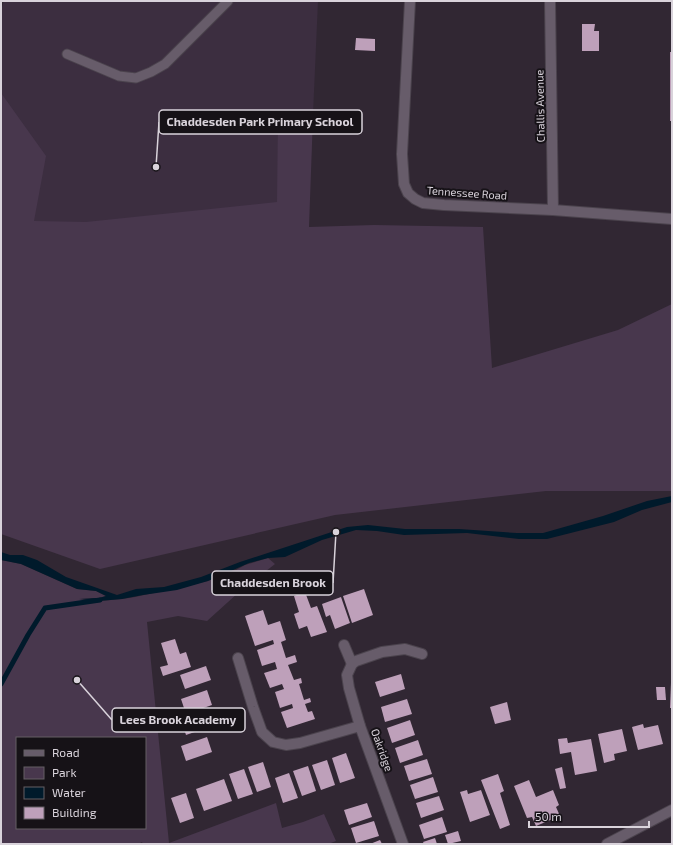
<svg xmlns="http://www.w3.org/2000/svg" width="673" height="845" font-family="'Exo 2',sans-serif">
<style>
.built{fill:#3c2e40}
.green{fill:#48374d;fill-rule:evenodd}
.water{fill:#001a2b}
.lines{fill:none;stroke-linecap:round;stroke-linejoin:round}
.stream{stroke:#001a2b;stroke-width:5}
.building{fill:#bea0ba}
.service-casing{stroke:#4b434d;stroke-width:11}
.minor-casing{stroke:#4b434d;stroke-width:12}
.tertiary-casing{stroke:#4b434d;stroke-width:12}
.service{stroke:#675c6a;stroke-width:9}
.minor{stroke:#675c6a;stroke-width:10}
.tertiary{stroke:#675c6a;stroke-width:10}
.labels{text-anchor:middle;stroke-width:4;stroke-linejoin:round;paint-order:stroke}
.street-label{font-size:11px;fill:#d9d3db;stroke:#161217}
.leader{fill:none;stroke:#d9d3db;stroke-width:1.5}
.callout-dot{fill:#d9d3db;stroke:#161217;stroke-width:1.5}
.callout{fill:#161217;stroke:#d9d3db;stroke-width:1.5}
.callout-label{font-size:12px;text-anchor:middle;font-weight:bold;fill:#d9d3db}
</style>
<rect width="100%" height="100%" fill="#312733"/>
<polygon class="built" points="4,1 318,1 308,227 89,233 1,218 1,10"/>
<g class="green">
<polygon points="1,93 46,156 34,221 86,222 277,202 278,118 313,116 309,227 374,225 483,227 492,368 618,330 672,304 672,491 546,491 335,515 100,569 1,534"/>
<path d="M268 558 275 564 238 593 207 621 178 616 147 622 169 843 276 803 282 828 303 822 324 814 336 841 328 844H143L142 842 138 844H1V560L21 564 77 589 96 591 106 596 99 598 81 599 99 601 122 599 135 597 208 581 227 572 236 570 245 565ZM17 738H145V828H17Z"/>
</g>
<polygon class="water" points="672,496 672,502 642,510 614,522 547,539 519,539 467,533 404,535 377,531 356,530 322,540 285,557 268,558 249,563 208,581 177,590 143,595 122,599 99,601 79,599 99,598 106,596 96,591 77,589 21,564 1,560 1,552 10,555 23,555 37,560 66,577 117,595 136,589 164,587 201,577 240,562 347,527 368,525 405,529 459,529 517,533 543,533 603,516 647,501"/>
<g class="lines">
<polyline class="stream" points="1,684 28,635 45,608 100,600"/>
</g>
<g class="building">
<polygon points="582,24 595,24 594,31 599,31 599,51 582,51"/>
<polygon points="356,38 375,39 375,51 355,50"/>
<rect x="670" y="52" width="2" height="69"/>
<polygon points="364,589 373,615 352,623 343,596"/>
<polygon points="305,592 311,608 317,606 327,632 311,637 307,626 299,629 294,614 299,612 294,596"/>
<polygon points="341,597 350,623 335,629 330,615 326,617 322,604"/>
<polygon points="263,610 268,625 280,621 286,640 281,642 286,658 295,655 297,662 288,665 294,680 301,678 302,683 299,684 304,700 310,698 311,702 305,704 308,712 312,711 315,719 287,728 281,712 293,708 292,704 280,708 275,692 284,689 282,684 270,688 264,673 277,669 275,662 262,666 257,650 274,644 273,640 255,646 245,616"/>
<polygon points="175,639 180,654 186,652 191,667 163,676 160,667 168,665 161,643"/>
<polygon points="206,666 211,680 185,689 180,675"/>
<polygon points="401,674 405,689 380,697 375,682"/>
<polygon points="671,683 672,683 672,708 670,708"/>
<polygon points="656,687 665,687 666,700 657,700"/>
<polygon points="207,690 212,705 186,714 181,699"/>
<polygon points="407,699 412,714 385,722 381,707"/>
<polygon points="507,702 511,720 495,724 490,707"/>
<polygon points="207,711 212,726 186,735 181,720"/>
<polygon points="410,720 415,735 392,743 387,728"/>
<polygon points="643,724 644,728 658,725 663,744 638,750 632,727"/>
<polygon points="622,729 627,751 614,754 615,760 604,763 598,734"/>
<polygon points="207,737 212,752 186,761 181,746"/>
<polygon points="567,738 568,743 591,739 597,771 575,775 571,752 560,754 558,739"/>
<polygon points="418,740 423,755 400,763 395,748"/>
<polygon points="346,753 355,778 340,783 332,758"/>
<polygon points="427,759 432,774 409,781 404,766"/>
<polygon points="327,760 335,785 321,790 312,765"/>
<polygon points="263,762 271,787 257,792 248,767"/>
<polygon points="308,766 316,791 302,796 293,771"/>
<polygon points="562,767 566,788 560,789 555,769"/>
<polygon points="244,769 253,794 238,799 229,774"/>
<polygon points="289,773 298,798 283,803 275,778"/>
<polygon points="498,774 504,791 500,793 510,825 500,829 481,780"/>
<polygon points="433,777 438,792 415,799 410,785"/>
<polygon points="224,779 232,801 204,811 196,789"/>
<polygon points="529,780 536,797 553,790 559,805 556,807 560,816 536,826 532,817 527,818 514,786"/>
<polygon points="467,790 468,794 481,790 490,815 470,822 460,792"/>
<polygon points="186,793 194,818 180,823 171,798"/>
<polygon points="439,796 444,810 421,818 416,803"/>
<polygon points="367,803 372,817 349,825 344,810"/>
<polygon points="442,817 447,832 424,839 419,825"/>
<polygon points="374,821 379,836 356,843 351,828"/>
<polygon points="458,831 461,841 448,844 445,835"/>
<polygon points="435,838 437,844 424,844 423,842"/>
<polygon points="380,840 382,844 370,844"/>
</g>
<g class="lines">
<g class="service-casing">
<polyline id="service" points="67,54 119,76 136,78 151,72 165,64 228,1"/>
</g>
<g class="minor-casing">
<g id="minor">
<polyline points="410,1 402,154 404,184 408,193 415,199 423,203 444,205 553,210 672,219"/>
<polyline points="550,1 553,210"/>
<polyline points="344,645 352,664"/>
<polyline points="238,658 253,707 262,732 273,742 286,745 300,743 360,726"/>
<polyline points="403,844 360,726 349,688 347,675 352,664 356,661 382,652 405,649 422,654"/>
</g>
</g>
<g class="tertiary-casing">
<polyline id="tertiary" points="607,844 672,810"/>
</g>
<use href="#service" class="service"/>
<use href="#minor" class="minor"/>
<use href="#tertiary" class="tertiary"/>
</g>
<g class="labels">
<g class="street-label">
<text transform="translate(540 106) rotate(-91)" y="4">Challis Avenue</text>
<text transform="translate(467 193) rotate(4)" y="4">Tennessee Road</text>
<text transform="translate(382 750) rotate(70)" y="4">Oakridge</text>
</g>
</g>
<path class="leader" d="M156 167L159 122M336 532L333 583M77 680L112 720"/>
<g class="callout-dot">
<circle cx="156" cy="167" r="4"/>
<circle cx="336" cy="532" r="4"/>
<circle cx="77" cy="680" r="4"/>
</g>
<g class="callout">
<rect x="159" y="110" width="203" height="24" rx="4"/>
<rect x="212" y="571" width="121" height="24" rx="4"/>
<rect x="112" y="708" width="133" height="24" rx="4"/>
</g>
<g class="callout-label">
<text x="260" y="126">Chaddesden Park Primary School</text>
<text x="273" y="587">Chaddesden Brook</text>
<text x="178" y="724">Lees Brook Academy</text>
</g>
<rect width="673" height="845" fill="none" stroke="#d9d3db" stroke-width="4"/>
<rect x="16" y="737" width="130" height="92" fill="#161217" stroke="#645f65"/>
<rect x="24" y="750" width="20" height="6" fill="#675c6a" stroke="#645f65"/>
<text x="52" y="757" font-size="12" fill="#d9d3db">Road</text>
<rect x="24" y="767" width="20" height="12" fill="#48374d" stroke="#645f65"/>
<text x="52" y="777" font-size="12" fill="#d9d3db">Park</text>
<rect x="24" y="787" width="20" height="12" fill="#001a2b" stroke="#645f65"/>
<text x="52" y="797" font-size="12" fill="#d9d3db">Water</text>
<rect x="24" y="807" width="20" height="12" fill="#bea0ba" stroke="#645f65"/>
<text x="52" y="817" font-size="12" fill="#d9d3db">Building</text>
<path d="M529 821v6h120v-6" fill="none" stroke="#d9d3db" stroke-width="2"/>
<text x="535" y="821" font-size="12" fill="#d9d3db" stroke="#161217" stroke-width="3" paint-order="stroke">50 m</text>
</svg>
